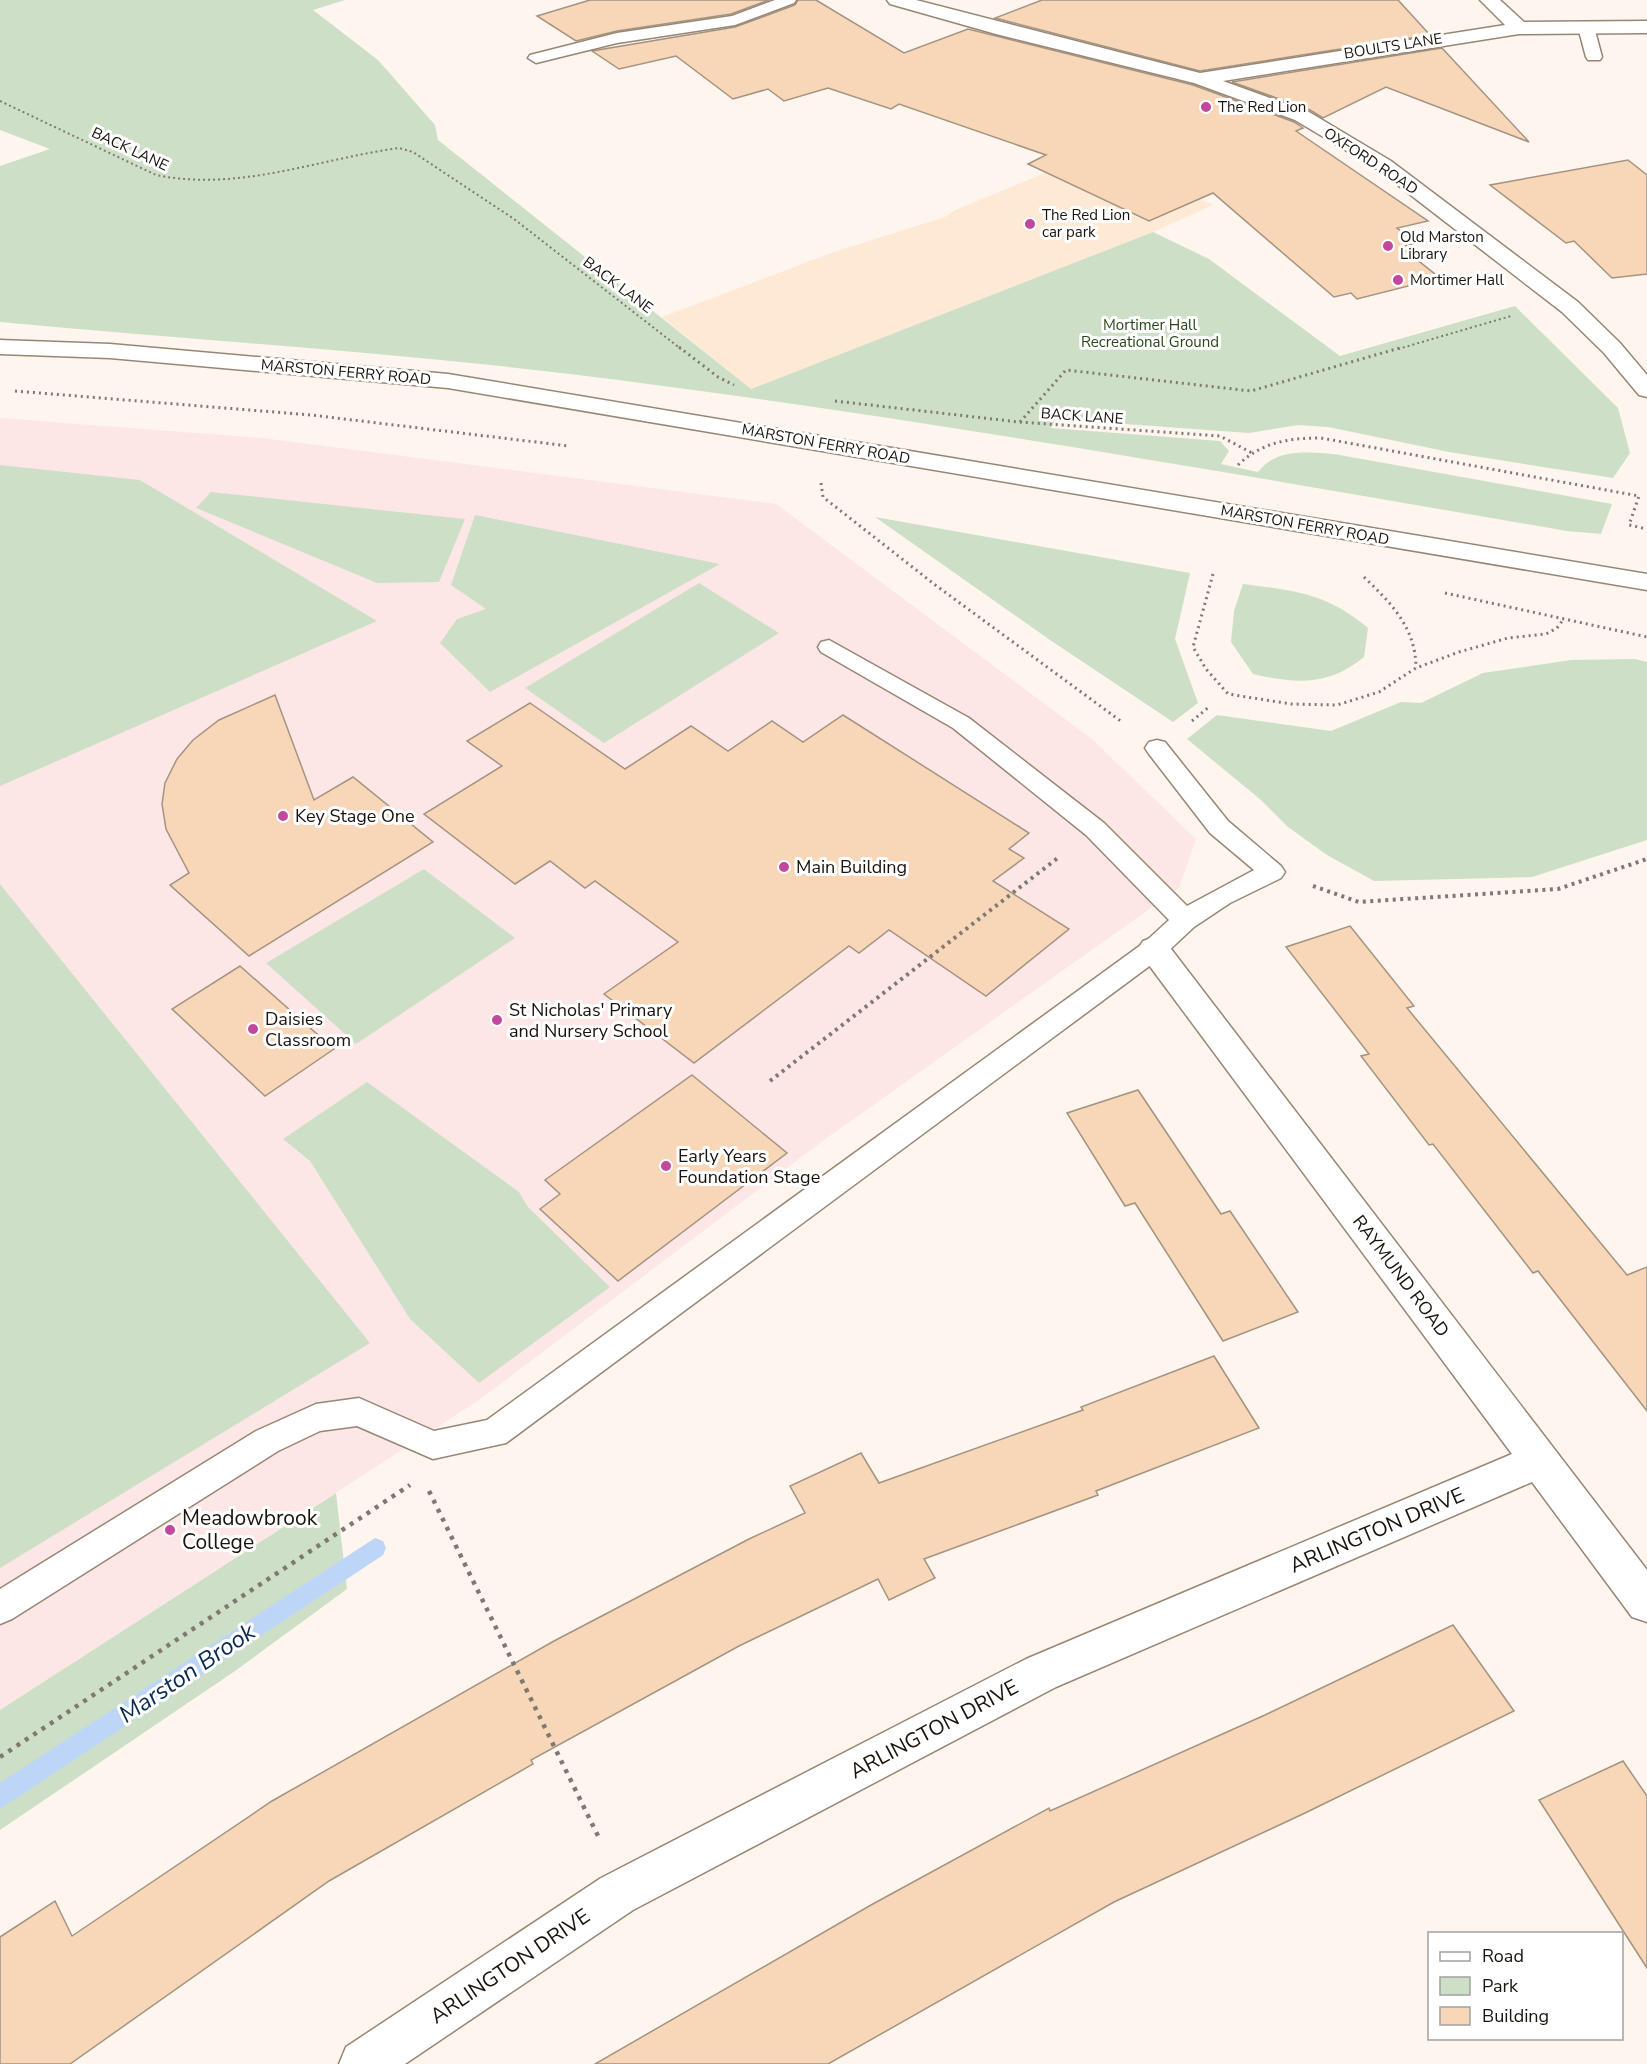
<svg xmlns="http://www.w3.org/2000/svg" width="1647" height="2064" font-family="'Nunito Sans',sans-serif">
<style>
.built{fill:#fee9d5}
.education{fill:#fde7e6}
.green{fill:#cedfc7}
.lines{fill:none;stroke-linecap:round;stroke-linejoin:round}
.stream{fill:#bdd6f8;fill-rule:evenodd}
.building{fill:#f7d7b8;stroke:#a59381;stroke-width:1.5}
.service-casing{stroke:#988675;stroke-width:3}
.minor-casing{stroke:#988675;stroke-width:3}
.secondary-casing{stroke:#988675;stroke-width:3}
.path-far3{stroke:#807972;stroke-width:2;stroke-dasharray:2 3;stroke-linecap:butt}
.path-far2{stroke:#807972;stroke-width:3;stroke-dasharray:2 4;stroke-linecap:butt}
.path-far1{stroke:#807972;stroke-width:4;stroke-dasharray:3 4.5;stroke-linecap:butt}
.path{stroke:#807972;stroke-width:4.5;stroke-dasharray:4 6;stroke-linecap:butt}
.service{fill:#fff;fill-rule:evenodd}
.minor{fill:#fff;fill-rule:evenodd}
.secondary{fill:#fff;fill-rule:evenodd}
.poi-dot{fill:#c1489c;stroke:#fff;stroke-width:2}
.labels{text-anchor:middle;stroke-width:6;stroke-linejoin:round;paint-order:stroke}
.far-street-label{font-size:15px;fill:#1a130c;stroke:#fff}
.far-poi-label{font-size:15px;fill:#1a130c;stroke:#fff;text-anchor:start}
.far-park-label{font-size:15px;fill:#274717;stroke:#fff}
.poi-label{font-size:18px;fill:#1a130c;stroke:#fff;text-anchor:start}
.street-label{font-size:18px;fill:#1a130c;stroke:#fff}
.near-poi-label{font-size:21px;fill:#1a130c;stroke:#fff;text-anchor:start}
.near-street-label{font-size:21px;fill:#1a130c;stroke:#fff}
.near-water-label{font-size:24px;font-style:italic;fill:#072a53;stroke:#fff}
</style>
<rect width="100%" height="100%" fill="#fdf5ee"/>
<polygon class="built" points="1099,151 1213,205 1153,232 751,389 662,317 834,252 945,217 955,210"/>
<polygon class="education" points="0,418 262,438 776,504 1092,739 1196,839 1179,888 824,1140 479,1400 0,1710"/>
<g class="green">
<path d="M0 0H345L313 10 378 60 435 125 438 140 751 389 1153 232 1209 259 1340 356 1515 306 1618 408 1630 453 1613 478 1449 452 1328 427 1298 425 1249 433 1056 419 1051 428 1220 441 1229 451 1221 464 1258 472C1276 448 1307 452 1334 454L1612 504 1601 534 1567 531C1235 474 904 415 570 374 380 351 190 340 0 322V166L50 149 0 130Z"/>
<polygon points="0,465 140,480 377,621 0,786"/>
<polygon points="211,492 465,519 439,582 377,583 196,508"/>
<polygon points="475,515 720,564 490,692 440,643 457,619 486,609 451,585"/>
<polygon points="875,517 1190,573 1175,639 1198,703 1173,722 1050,640"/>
<polygon points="699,583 779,633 604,743 525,688"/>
<path d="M1243 584C1296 591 1326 593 1368 628L1364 657C1329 686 1296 684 1253 674L1231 642 1234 611Z"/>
<polygon points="1635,659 1647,662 1647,840 1532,877 1374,881 1327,855 1288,827 1261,800 1187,739 1217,715 1331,731 1401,702 1421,703 1483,673 1571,660"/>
<polygon points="424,869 515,938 356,1044 266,963"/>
<polygon points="0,884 370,1343 0,1568"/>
<polygon points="367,1082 519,1192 528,1207 610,1287 479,1383 410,1319 310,1161 283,1139"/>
<polygon points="336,1493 347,1589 235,1671 0,1830 0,1710"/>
</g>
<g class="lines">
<polygon class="stream" points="375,1538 383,1541 386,1548 383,1555 0,1809 0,1783"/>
</g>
<g class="building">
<polygon points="590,0 769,0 731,14 617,31 576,41 537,16"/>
<polygon points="798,0 816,0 904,53 968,29 1193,85 1294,122 1303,128 1296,131 1428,221 1397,228 1417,243 1401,247 1440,278 1357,299 1351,293 1334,297 1213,193 1149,221 1028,164 1046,155 899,104 891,109 828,88 784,101 768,89 733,99 676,56 619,69 592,51 735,27 795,5"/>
<polygon points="1042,0 1398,0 1430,35 1200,71 995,18"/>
<polygon points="1442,48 1529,142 1386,87 1323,118 1310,110 1232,82"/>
<polygon points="1628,160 1647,175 1647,274 1612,278 1574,241 1566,243 1490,185"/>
<polygon points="275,695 314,800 353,777 433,842 249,956 170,885 189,873 166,829 162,804 165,783 177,759 193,740 219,720"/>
<polygon points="530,703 625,769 691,726 728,751 772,721 803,742 843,715 1029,833 1009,849 1024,858 993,881 1069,929 986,996 889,930 859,953 849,946 694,1063 604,994 678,942 595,881 585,888 550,861 515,884 424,814 502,766 467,741"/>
<polygon points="1350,926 1414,1006 1407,1008 1627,1275 1647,1267 1647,1411 1538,1271 1533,1273 1433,1144 1429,1145 1361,1056 1369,1054 1286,947"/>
<polygon points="240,966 334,1049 265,1096 172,1009"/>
<polygon points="692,1075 787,1153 618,1281 540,1209 560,1194 545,1180"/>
<polygon points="1138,1090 1221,1214 1230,1211 1298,1312 1223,1341 1135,1203 1125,1206 1067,1113"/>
<polygon points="1214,1356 1259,1428 1096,1491 1098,1495 924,1559 935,1578 889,1600 878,1579 739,1646 531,1760 533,1764 329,1881 70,2064 0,2064 0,1937 55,1901 72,1936 272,1801 554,1641 749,1539 805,1513 790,1486 861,1453 879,1483 1083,1410 1081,1407"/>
<polygon points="1453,1625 1514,1711 1305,1813 1114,1902 828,2064 595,2064 871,1905 1049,1808 1050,1811 1265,1715"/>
<polygon points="1623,1761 1647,1796 1647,1968 1539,1800"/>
</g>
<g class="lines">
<g class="service-casing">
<g id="service">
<polygon points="775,0 796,0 794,3 735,25 617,43 536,63 528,58 530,55 617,33 732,16"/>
<polygon points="1586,22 1594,27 1602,57 1600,60 1588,60 1586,57 1578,27"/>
<polygon points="829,640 969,718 1104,823 1187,906 1254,870 1210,833 1149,754 1145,748 1149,742 1157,740 1165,742 1228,821 1281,866 1285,872 1281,878 1230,903 1194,927 1163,956 506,1443 433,1459 357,1426 320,1431 278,1451 12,1619 0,1624 0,1589 256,1431 316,1404 359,1398 434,1431 487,1420 1145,942 1169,920 1086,835 953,728 821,652 818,647 821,642"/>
</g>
</g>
<g class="minor-casing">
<g id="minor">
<polygon points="887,0 916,0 1200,73 1505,25 1480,0 1500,0 1524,22 1647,21 1647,33 1519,34 1223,81 1309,112 1391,161 1578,302 1620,343 1647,375 1647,397 1639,395 1604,353 1562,312 1377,169 1295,120 1194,83 996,34 890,4"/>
<polygon points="1154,937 1165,941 1647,1570 1647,1622 1632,1617 1532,1482 1056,1687 633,1910 405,2064 339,2064 346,2047 601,1878 1026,1659 1512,1454 1143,957 1138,949 1143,941"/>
</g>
</g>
<g class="secondary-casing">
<polygon id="secondary" points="0,340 110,344 448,374 1647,574 1647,590 448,388 110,358 0,354"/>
</g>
<g class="path-far3">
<path d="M0 101 156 175C239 192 318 159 399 148L413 152 514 219 681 349"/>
<polyline points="1398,349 1511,316"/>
</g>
<g class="path-far2">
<polyline points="679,347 718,377 734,385"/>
<polyline points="15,391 311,415 569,446"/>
<polyline points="835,401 1019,422 1220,436 1252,453"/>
<polyline points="1020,422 1066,370 1251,391 1403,347"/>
<path d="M1238 465C1262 442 1289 438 1321 438L1639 496 1629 525 1647 529"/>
<polyline points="821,483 823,497 934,584 1122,722"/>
<polyline points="1213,574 1193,647 1206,669 1228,694 1291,704 1337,705 1379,692 1416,668 1459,652 1508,638 1546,634 1557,628 1563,620"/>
<path d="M1364 577C1391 603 1416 628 1416 668"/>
<polyline points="1445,593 1647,637"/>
<polyline points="1192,721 1210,706"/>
</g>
<g class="path-far1">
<polyline points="1313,886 1359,902 1558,889 1647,859"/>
<polyline points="770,1081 1059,857"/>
</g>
<g class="path">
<polyline points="429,1491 600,1840"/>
<polyline points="0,1757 410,1485"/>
</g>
<use href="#service" class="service"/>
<use href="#minor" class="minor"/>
<use href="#secondary" class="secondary"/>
</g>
<g class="poi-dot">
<circle cx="1206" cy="107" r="6"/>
<circle cx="1030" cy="224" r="6"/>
<circle cx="1388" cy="246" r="6"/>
<circle cx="1398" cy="280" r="6"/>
<circle cx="283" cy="816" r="6"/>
<circle cx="784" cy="867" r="6"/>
<circle cx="497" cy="1020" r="6"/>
<circle cx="253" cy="1029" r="6"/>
<circle cx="666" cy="1166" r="6"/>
<circle cx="170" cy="1530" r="6"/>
</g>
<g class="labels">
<g class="far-street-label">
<text transform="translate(1393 46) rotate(-9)" y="5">BOULTS LANE</text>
<text transform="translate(130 149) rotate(25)" y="5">BACK LANE</text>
<text transform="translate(1371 161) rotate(33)" y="5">OXFORD ROAD</text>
<text transform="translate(618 285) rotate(37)" y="5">BACK LANE</text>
<text transform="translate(346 372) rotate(5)" y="5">MARSTON FERRY ROAD</text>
<text transform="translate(1082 416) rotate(4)" y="5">BACK LANE</text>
<text transform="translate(826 444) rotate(10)" y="5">MARSTON FERRY ROAD</text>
<text transform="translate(1305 525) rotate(10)" y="5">MARSTON FERRY ROAD</text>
</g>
<g class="far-poi-label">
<text x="1218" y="112">The Red Lion</text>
<text x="1042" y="220">The Red Lion<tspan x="1042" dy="17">car park</tspan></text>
<text x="1400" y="242">Old Marston<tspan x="1400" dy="17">Library</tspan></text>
<text x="1410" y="285">Mortimer Hall</text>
</g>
<g class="far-park-label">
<text x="1150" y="330">Mortimer Hall<tspan x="1150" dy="17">Recreational Ground</tspan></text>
</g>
<g class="poi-label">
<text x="295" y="822">Key Stage One</text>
<text x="796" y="873">Main Building</text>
<text x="509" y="1016">St Nicholas' Primary<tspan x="509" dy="21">and Nursery School</tspan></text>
<text x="265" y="1025">Daisies<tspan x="265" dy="21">Classroom</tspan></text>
<text x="678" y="1162">Early Years<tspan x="678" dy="21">Foundation Stage</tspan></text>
</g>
<g class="street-label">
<text transform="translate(1401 1276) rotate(53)" y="6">RAYMUND ROAD</text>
</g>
<g class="near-poi-label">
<text x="182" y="1525">Meadowbrook<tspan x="182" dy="24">College</tspan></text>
</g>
<g class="near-street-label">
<text transform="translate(1377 1530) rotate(-23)" y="7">ARLINGTON DRIVE</text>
<text transform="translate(934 1729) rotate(-28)" y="7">ARLINGTON DRIVE</text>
<text transform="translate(510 1966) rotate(-34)" y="7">ARLINGTON DRIVE</text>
</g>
<g class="near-water-label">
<text transform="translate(187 1673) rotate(-34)" y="8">Marston Brook</text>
</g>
</g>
<rect x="1428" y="1932" width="195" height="108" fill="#ffffff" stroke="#a3a19e" stroke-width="1.5"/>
<rect x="1440" y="1952" width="30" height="9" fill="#ffffff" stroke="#a3a19e" stroke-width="1.5"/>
<text x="1482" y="1962" font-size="18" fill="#1a130c">Road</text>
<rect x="1440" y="1977" width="30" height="18" fill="#cedfc7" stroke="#a3a19e" stroke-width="1.5"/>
<text x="1482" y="1992" font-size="18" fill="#1a130c">Park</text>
<rect x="1440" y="2007" width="30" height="18" fill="#f7d7b8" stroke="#a3a19e" stroke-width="1.5"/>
<text x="1482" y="2022" font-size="18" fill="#1a130c">Building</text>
</svg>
